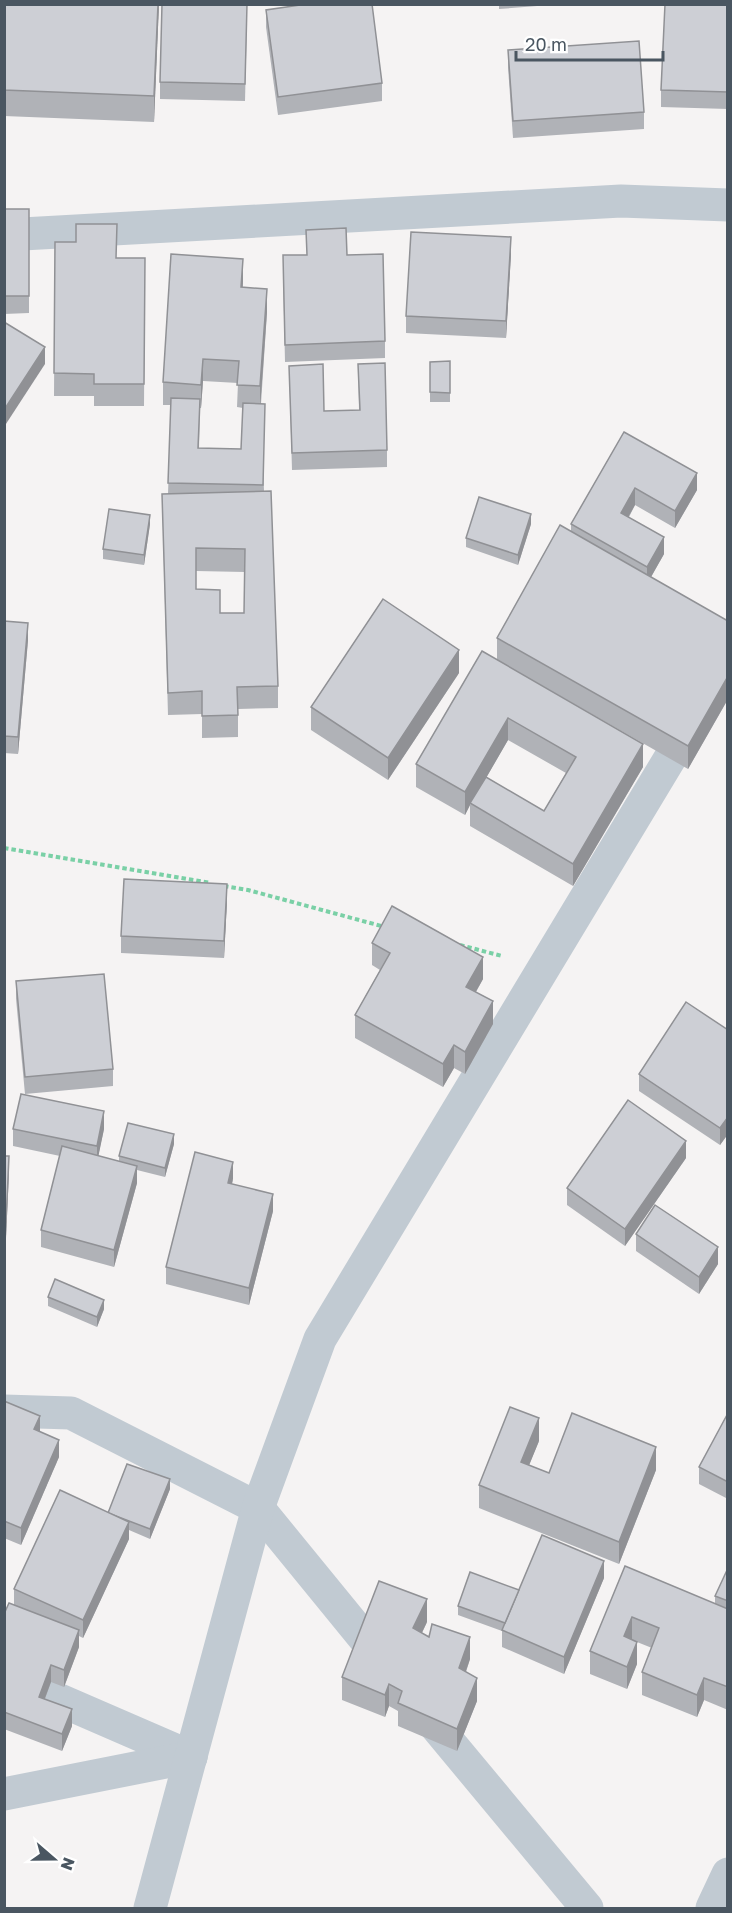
<svg xmlns="http://www.w3.org/2000/svg" width="732" height="1913" font-family="'Golos Text',sans-serif">
<style>
.lines{fill:none;stroke-linecap:round;stroke-linejoin:round}
.path{stroke:#7ad0a6;stroke-width:4;stroke-dasharray:4.5 3;stroke-linecap:butt}
.street{stroke:#c1cad2;stroke-width:33}
.wall{fill:#b0b2b7;fill-rule:evenodd}
.shaded-wall{fill:#909195}
.building{fill:#cdcfd5;stroke:#909195;stroke-width:1.5;fill-rule:evenodd}
</style>
<rect width="100%" height="100%" fill="#f5f3f3"/>
<g class="lines">
<g class="path">
<polyline points="4,848 211,883"/>
<polyline points="224,886 248,890 385,927"/>
<polyline points="460,945 502,956"/>
</g>
<g class="street">
<polyline points="4,235 621,201 728,205"/>
<polyline points="4,1411 71,1413 258,1508 387,1666"/>
<polyline points="4,1676 191,1757"/>
<polyline points="429,1718 587,1908"/>
<polyline points="4,1794 191,1757"/>
<polyline points="150,1908 258,1508 320,1339 728,662"/>
<polyline points="712,1908 728,1874"/>
</g>
</g>
<g class="wall">
<polygon points="4,4 159,4 154,122 4,116"/>
<polygon points="499,4 563,4 499,9"/>
<polygon points="728,4 728,109 661,107 661,90"/>
<polygon points="266,10 382,83 382,101 278,115 266,27"/>
<polygon points="247,19 245,101 160,99 160,82"/>
<polygon points="508,50 644,112 644,129 513,138 508,67"/>
<polygon points="4,209 29,209 29,313 4,314"/>
<polygon points="306,230 347,255 385,341 385,358 285,362 283,272 307,255"/>
<polygon points="55,242 117,258 145,258 144,406 94,406 94,396 54,396"/>
<polygon points="511,254 506,338 406,333 406,316"/>
<path d="M243 282V287L267 312 261 404 264 491 278 686V708L238 709V737L202 738V714L168 715 162 494H168L171 405H163V382ZM203 381 238 383 237 407 243 408 241 449 199 448 200 408H201ZM196 571 245 572 244 613H220L196 589Z"/>
<polygon points="450,361 450,402 430,402 430,362"/>
<polygon points="358,364 387,450 387,467 292,470 289,366 324,411 359,410"/>
<path d="M624 432 697 490 675 528 635 505 629 517 664 554 651 577 728 621V699L688 769 541 685 643 767 573 886 470 826V805L465 815 416 787V764L497 660V638L571 532V524ZM508 740 566 773 544 811 486 778Z"/>
<polygon points="150,524 144,565 103,559 103,549"/>
<polygon points="531,524 518,565 466,547 466,538"/>
<polygon points="4,621 28,640 18,754 4,753"/>
<polygon points="459,673 388,780 311,730 311,707"/>
<polygon points="227,901 224,958 121,953 121,936"/>
<polygon points="372,943 483,979 476,992 493,1024 465,1074 454,1068 443,1087 355,1038 355,1015 380,970 372,965"/>
<polygon points="16,981 113,1069 113,1086 25,1094 16,999"/>
<polygon points="728,1030 728,1134 720,1145 639,1091 639,1074"/>
<polygon points="13,1129 104,1129 98,1156 119,1161 119,1156 174,1144 165,1177 137,1170 137,1183 114,1267 41,1247 41,1230 60,1156 13,1146"/>
<polygon points="686,1158 625,1246 567,1205 567,1188"/>
<polygon points="233,1179 232,1184 273,1211 249,1305 166,1284 166,1267"/>
<polygon points="636,1234 718,1264 699,1294 636,1251"/>
<polygon points="48,1297 104,1309 97,1327 48,1306"/>
<polygon points="4,1401 40,1432 59,1457 21,1545 4,1538"/>
<polygon points="728,1413 728,1499 699,1484 699,1467"/>
<polygon points="539,1441 529,1465 549,1473 656,1470 619,1564 479,1508 479,1485"/>
<polygon points="170,1489 150,1539 129,1530 129,1539 83,1638 79,1636 79,1647 64,1687 51,1682 45,1699 72,1726 62,1751 4,1729 4,1614 14,1605 14,1589 108,1513"/>
<polygon points="728,1528 728,1547 727,1547"/>
<polygon points="625,1566 715,1604 715,1596 728,1568 728,1710 704,1700 697,1717 642,1695 642,1672 652,1648 637,1642 637,1664 627,1689 590,1674 590,1651"/>
<polygon points="604,1578 564,1674 502,1647 502,1631 458,1615 458,1606 519,1590"/>
<polygon points="427,1622 422,1633 470,1659 466,1672 477,1701 457,1751 398,1726 398,1711 389,1706 385,1717 342,1700 342,1677"/>
</g>
<g class="shaded-wall">
<polygon points="158,4 159,4 154,122 154,96"/>
<polygon points="511,237 511,254 506,338 506,321"/>
<polygon points="243,259 243,282 241,309 241,287"/>
<polygon points="267,289 267,312 260,409 260,386"/>
<polygon points="45,347 45,364 4,427 4,410"/>
<polygon points="203,359 203,381 201,408 201,385"/>
<polygon points="697,473 697,490 675,528 675,511"/>
<polygon points="635,488 635,505 621,530 621,513"/>
<polygon points="531,514 531,524 518,565 518,555"/>
<polygon points="150,515 150,524 144,565 144,555"/>
<polygon points="664,537 664,554 647,584 647,567"/>
<polygon points="28,623 28,640 18,754 18,737"/>
<polygon points="459,650 459,673 388,780 388,758"/>
<polygon points="728,676 728,699 688,769 688,746"/>
<polygon points="508,718 508,740 471,804 470,803 470,805 465,815 465,792"/>
<polygon points="643,744 643,767 573,886 573,864"/>
<polygon points="227,884 227,901 224,958 224,941"/>
<polygon points="483,957 483,979 466,1009 466,987"/>
<polygon points="493,1001 493,1024 465,1074 465,1052"/>
<polygon points="454,1045 454,1068 443,1087 443,1064"/>
<polygon points="104,1111 104,1129 97,1163 97,1146"/>
<polygon points="728,1117 728,1134 720,1145 720,1128"/>
<polygon points="174,1134 174,1144 165,1177 165,1168"/>
<polygon points="686,1141 686,1158 625,1246 625,1229"/>
<polygon points="9,1156 9,1173 4,1281 4,1264"/>
<polygon points="233,1162 233,1179 228,1200 228,1183"/>
<polygon points="137,1166 137,1183 114,1267 114,1250"/>
<polygon points="273,1194 273,1211 249,1305 249,1288"/>
<polygon points="718,1247 718,1264 699,1294 699,1277"/>
<polygon points="104,1300 104,1309 97,1327 97,1317"/>
<polygon points="40,1416 40,1433 34,1429"/>
<polygon points="539,1418 539,1441 521,1485 521,1462"/>
<polygon points="59,1440 59,1457 21,1545 21,1528"/>
<polygon points="656,1447 656,1470 619,1564 619,1542"/>
<polygon points="170,1479 170,1489 150,1539 150,1529"/>
<polygon points="129,1522 129,1539 83,1638 83,1620"/>
<polygon points="604,1561 604,1578 564,1674 564,1657"/>
<polygon points="427,1599 427,1622 413,1651 413,1628"/>
<polygon points="632,1617 632,1640 624,1636"/>
<polygon points="79,1630 79,1647 64,1687 64,1670"/>
<polygon points="470,1637 470,1659 459,1691 459,1668"/>
<polygon points="637,1642 637,1664 627,1689 627,1667"/>
<polygon points="51,1665 51,1682 39,1714 39,1697"/>
<polygon points="477,1678 477,1701 457,1751 457,1729"/>
<polygon points="704,1678 704,1700 697,1717 697,1695"/>
<polygon points="389,1684 389,1706 385,1717 385,1695"/>
<polygon points="72,1709 72,1726 62,1751 62,1734"/>
</g>
<g class="building">
<polygon points="4,4 158,4 154,96 4,90"/>
<polygon points="162,4 247,4 245,84 160,82"/>
<polygon points="307,4 372,4 382,83 278,97 266,10"/>
<polygon points="665,4 728,4 728,92 661,90"/>
<polygon points="639,41 644,112 513,121 508,50"/>
<rect x="4" y="209" width="25" height="87"/>
<polygon points="76,224 117,224 116,258 145,258 144,384 94,384 94,374 54,373 55,242 76,242"/>
<polygon points="346,228 347,255 383,254 385,341 285,345 283,255 307,255 306,230"/>
<polygon points="411,232 511,237 506,321 406,316"/>
<polygon points="171,254 243,259 241,287 267,289 260,386 237,385 239,361 203,359 201,385 163,382"/>
<polygon points="4,322 45,347 4,410"/>
<polygon points="450,361 450,393 430,392 430,362"/>
<polygon points="385,363 387,450 292,453 289,366 323,364 324,411 360,410 358,364"/>
<polygon points="171,398 200,399 198,448 241,449 243,403 265,404 263,485 168,483"/>
<polygon points="624,432 697,473 675,511 635,488 621,513 664,537 647,567 571,524"/>
<path d="M271 491 278 686 237 687 238 715 202 716V691L168 693 162 494ZM196 548 245 549 244 613H220V590L196 589Z"/>
<polygon points="479,497 531,514 518,555 466,538"/>
<polygon points="109,509 150,515 144,555 103,549"/>
<polygon points="560,525 728,621 728,676 688,746 497,638"/>
<polygon points="383,599 459,650 388,758 311,707"/>
<polygon points="4,621 28,623 18,737 4,736"/>
<polygon points="482,651 643,744 573,864 470,803 486,777 544,811 576,757 508,718 465,792 416,764"/>
<polygon points="124,879 227,884 224,941 121,936"/>
<polygon points="392,906 483,957 466,987 493,1001 465,1052 454,1045 443,1064 355,1015 390,953 372,943"/>
<polygon points="104,974 113,1069 25,1077 16,981"/>
<polygon points="686,1002 728,1030 728,1117 720,1128 639,1074"/>
<polygon points="21,1094 104,1111 97,1146 13,1129"/>
<polygon points="628,1100 686,1141 625,1229 567,1188"/>
<polygon points="128,1123 174,1134 165,1168 119,1156"/>
<polygon points="62,1146 137,1166 114,1250 41,1230"/>
<polygon points="195,1152 233,1162 228,1183 273,1194 249,1288 166,1267"/>
<polygon points="4,1156 9,1156 4,1264"/>
<polygon points="655,1205 718,1247 699,1277 636,1234"/>
<polygon points="55,1279 104,1300 97,1317 48,1297"/>
<polygon points="4,1401 40,1416 34,1429 59,1440 21,1528 4,1521"/>
<polygon points="510,1407 539,1418 521,1462 549,1473 572,1413 656,1447 619,1542 479,1485"/>
<polygon points="728,1413 728,1482 699,1467"/>
<polygon points="127,1464 170,1479 150,1529 108,1513"/>
<polygon points="60,1490 129,1522 83,1620 14,1589"/>
<polygon points="542,1535 604,1561 564,1657 502,1630"/>
<polygon points="625,1566 728,1609 728,1687 704,1678 697,1695 642,1672 659,1628 632,1617 624,1636 637,1642 627,1667 590,1651"/>
<polygon points="728,1568 728,1601 715,1596"/>
<polygon points="470,1572 519,1590 505,1623 458,1606"/>
<polygon points="379,1581 427,1599 413,1628 429,1637 432,1624 470,1637 459,1668 477,1678 457,1729 398,1703 402,1691 389,1684 385,1695 342,1677"/>
<polygon points="9,1603 79,1630 64,1670 51,1665 39,1697 72,1709 62,1734 4,1712 4,1614"/>
</g>
<rect width="732" height="1913" fill="none" stroke="#4a5661" stroke-width="12"/>
<g transform="translate(54 1859) rotate(110)" stroke="#ffffff" stroke-width="4.5" paint-order="stroke">
<path d="M0-4.5L10 22L0 15L-10 22Z" fill="#4a5661"/>
<text y="-9" font-size="16" font-weight="bold" text-anchor="middle" fill="#4a5661">N</text>
</g>
<path d="M516 51v9h147v-9" fill="none" stroke="#4a5661" stroke-width="3"/>
<text x="525" y="51" font-size="18" fill="#4a5661" stroke="#ffffff" stroke-width="4.5" paint-order="stroke">20 m</text>
</svg>
